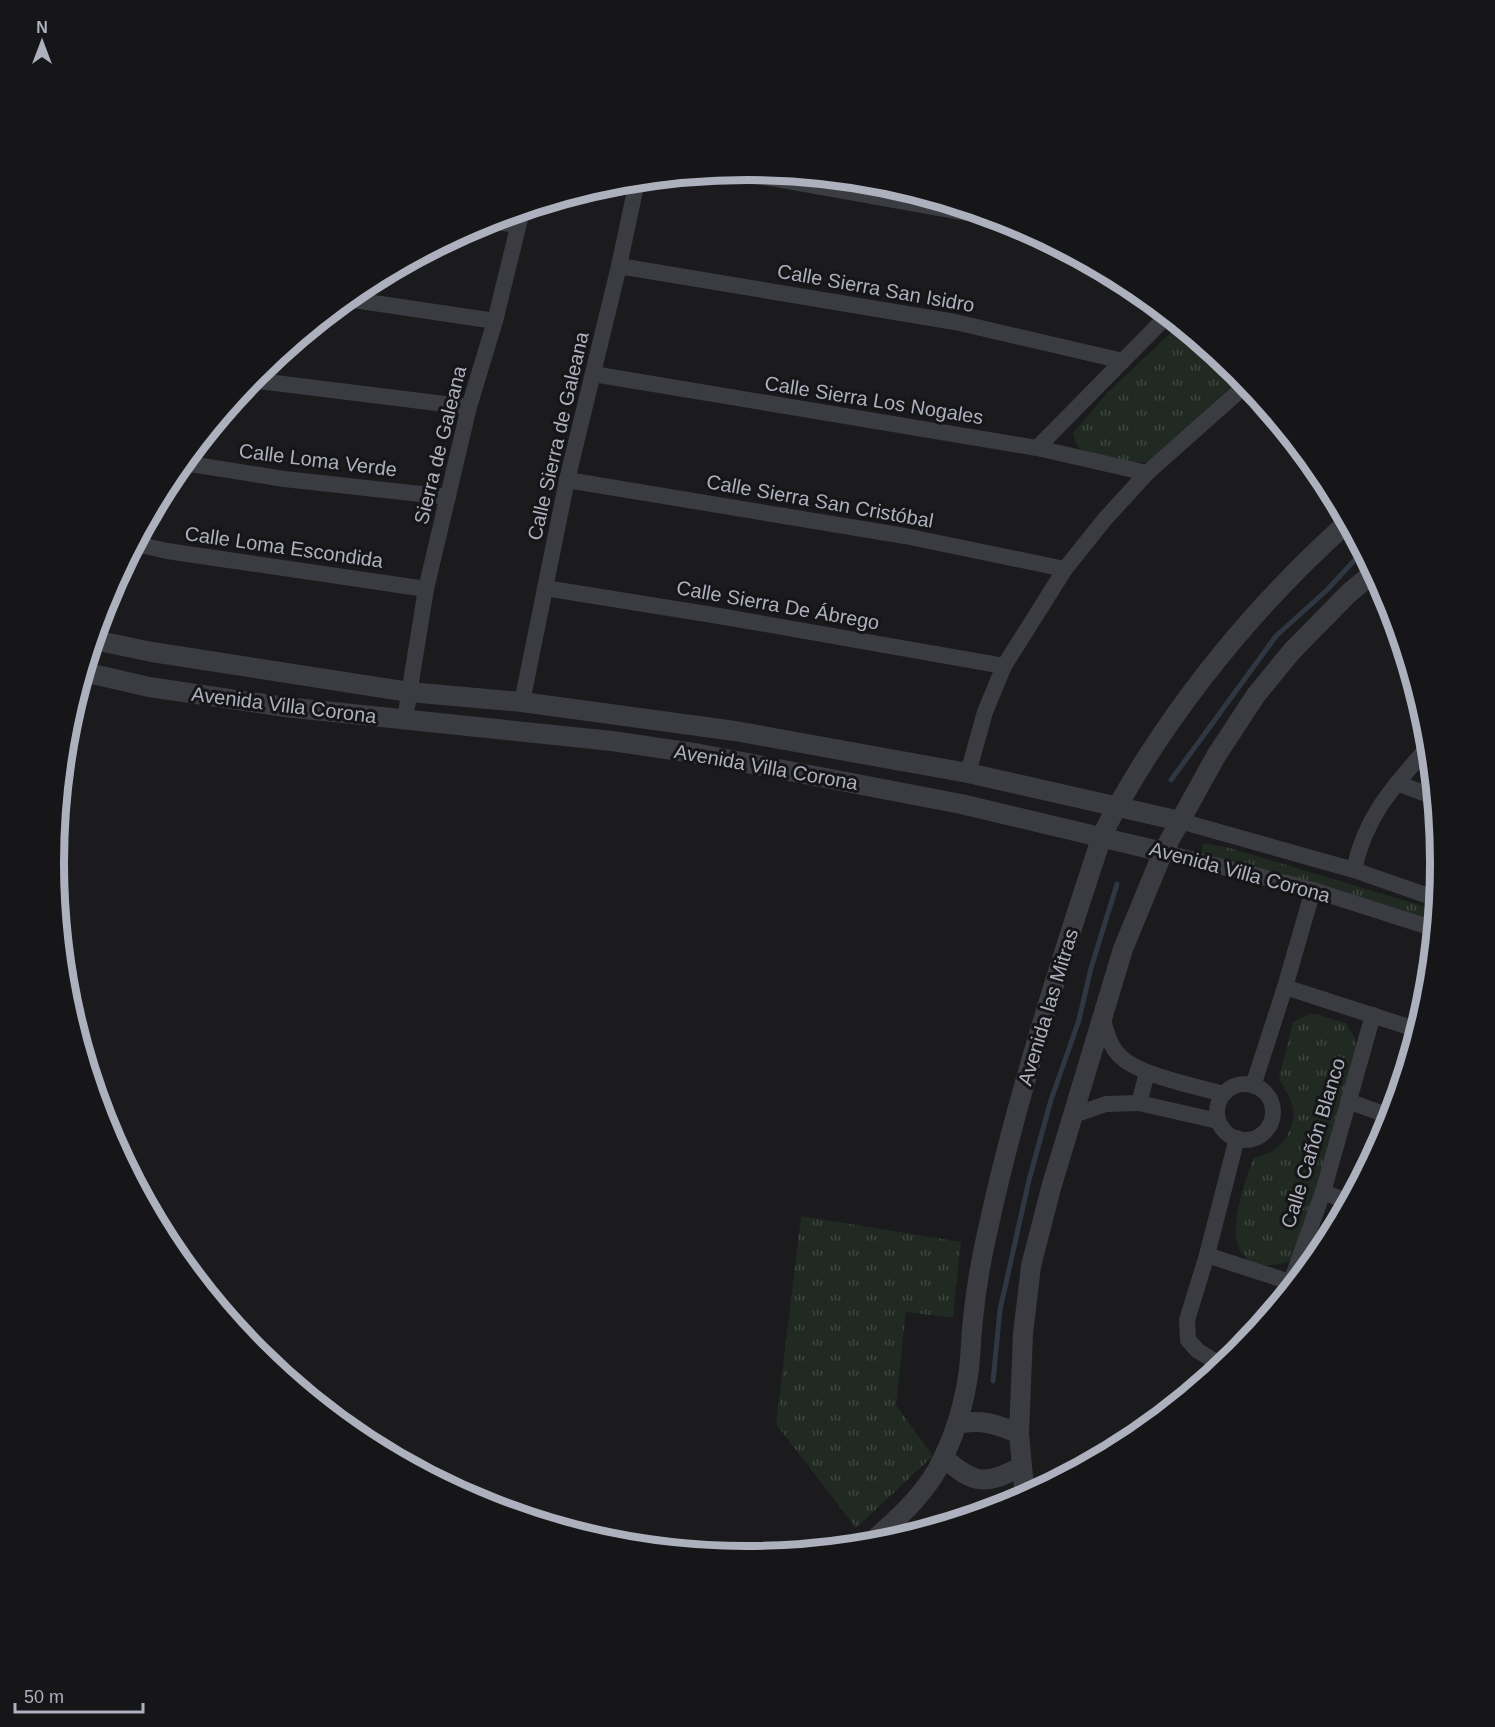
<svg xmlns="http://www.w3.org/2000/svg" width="1495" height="1727" font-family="Arial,sans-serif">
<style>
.park{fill:url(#park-tufts)}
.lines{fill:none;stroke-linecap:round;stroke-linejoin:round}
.stream{stroke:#2f3842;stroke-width:5}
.minor{stroke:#3b3c42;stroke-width:16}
.tertiary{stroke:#3b3c42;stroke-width:20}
.labels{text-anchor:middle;stroke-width:6;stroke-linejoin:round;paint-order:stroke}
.street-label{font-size:20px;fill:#adb0bd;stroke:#161518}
.rim{fill:none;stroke:#adb0bd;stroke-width:8}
</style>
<defs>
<pattern id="park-tufts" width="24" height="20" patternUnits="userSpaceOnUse" patternTransform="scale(1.5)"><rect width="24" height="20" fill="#202922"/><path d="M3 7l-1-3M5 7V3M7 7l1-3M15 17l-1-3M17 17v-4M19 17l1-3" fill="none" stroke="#3e4640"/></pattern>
</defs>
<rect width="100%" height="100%" fill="#1b1a1d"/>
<g class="park">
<path d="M1179 325 1241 377 1150 462C1138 464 1091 457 1082 450 1076 446 1075 440 1073 433L1107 393Z"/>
<polygon points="1203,843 1230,848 1436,910 1435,924 1201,854"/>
<path d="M1311 1013 1346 1023 1356 1040 1357 1050 1299 1255C1285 1264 1273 1268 1256 1263 1217 1252 1245 1184 1253 1158 1258 1156 1266 1155 1271 1152 1285 1144 1296 1124 1293 1108 1291 1097 1283 1088 1279 1078L1293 1022Z"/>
<polygon points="801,1216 961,1242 953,1318 906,1312 896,1405 933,1456 856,1528 776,1424"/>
</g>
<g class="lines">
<g class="stream">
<polyline points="1171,780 1276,636 1327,590 1363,551"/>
<polyline points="993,1381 1000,1310 1029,1180 1051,1100 1079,1020 1091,968 1117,884"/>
</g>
<g class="minor">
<polyline points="724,172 777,179 1001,219"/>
<polyline points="487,221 518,225"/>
<polyline points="619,266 955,322 1123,361"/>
<polyline points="347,299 495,321"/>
<polyline points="593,374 1037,448 1147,473"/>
<polyline points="251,380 469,407"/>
<polyline points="1037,448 1168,315"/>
<polyline points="184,463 284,479 448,497"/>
<polyline points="567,480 905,536 1065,569"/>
<polyline points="136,544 167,551 426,589"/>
<polyline points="545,588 725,617 1004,666"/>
<polyline points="522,702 567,480 619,266 637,181"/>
<polyline points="405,719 426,589 469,407 495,321 522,211"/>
<polyline points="968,773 985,712 1004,666 1065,569 1105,519 1147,473 1247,384"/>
<polyline points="1397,783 1434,797"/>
<polyline points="1180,821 1354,870 1437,899"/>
<polyline points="1163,852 1313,890 1435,929"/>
<path d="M1354 870C1365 816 1394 786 1429 746"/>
<polyline points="1285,987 1418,1030"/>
<path d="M1102 1017C1106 1030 1109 1045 1119 1055 1137 1075 1196 1086 1223 1094"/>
<circle cx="1245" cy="1112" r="28"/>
<polyline points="1253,1086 1285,987 1313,890"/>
<polyline points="1348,1101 1392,1117"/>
<polyline points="1139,1103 1147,1073"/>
<polyline points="1074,1115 1106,1104 1139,1103 1218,1121"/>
<polyline points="1323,1192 1349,1202"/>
<polyline points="1207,1255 1296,1284"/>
<polyline points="1291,1282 1323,1192 1373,1015"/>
<polyline points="1223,1366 1198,1351 1188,1340 1187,1320 1207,1255 1237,1138"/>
</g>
<g class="tertiary">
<polyline points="94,640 152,652 409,692 522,702 735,731 968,773 1180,821"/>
<polyline points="84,672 149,687 285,707 612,741 700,754 961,804 1163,852"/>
<path d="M957 1424C980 1419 998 1424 1019 1434"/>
<path d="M944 1458C975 1485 985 1485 1021 1467"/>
<polyline points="1025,1498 1019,1434 1023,1334 1031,1266 1051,1188 1123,949 1163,852 1216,756 1256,695 1292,651 1349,593 1374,572"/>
<path d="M868 1545C896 1520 929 1492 944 1456 957 1429 965 1399 969 1369 971 1352 971 1335 973 1319 976 1289 981 1259 988 1229 1017 1096 1059 966 1102 836 1115 808 1131 783 1147 757 1203 670 1271 591 1348 522"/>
</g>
</g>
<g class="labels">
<g class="street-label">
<text transform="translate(876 288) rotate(10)" y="7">Calle Sierra San Isidro</text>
<text transform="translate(874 400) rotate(9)" y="7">Calle Sierra Los Nogales</text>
<text transform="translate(558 436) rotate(-77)" y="7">Calle Sierra de Galeana</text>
<text transform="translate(440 445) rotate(-76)" y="7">Sierra de Galeana</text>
<text transform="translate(318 460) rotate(7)" y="7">Calle Loma Verde</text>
<text transform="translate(820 501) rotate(10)" y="7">Calle Sierra San Cristóbal</text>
<text transform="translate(284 547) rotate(8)" y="7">Calle Loma Escondida</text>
<text transform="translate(778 605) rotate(10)" y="7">Calle Sierra De Ábrego</text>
<text transform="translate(284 705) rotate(7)" y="7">Avenida Villa Corona</text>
<text transform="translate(766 767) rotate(10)" y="7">Avenida Villa Corona</text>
<text transform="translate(1240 872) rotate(15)" y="7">Avenida Villa Corona</text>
<text transform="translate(1048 1007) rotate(-73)" y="7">Avenida las Mitras</text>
<text transform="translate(1313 1143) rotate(-73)" y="7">Calle Cañón Blanco</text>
</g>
</g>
<path d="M0 0H1495V1727H0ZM64 863a683 683 0 1 1 1366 0a683 683 0 1 1-1366 0Z" fill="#161518" fill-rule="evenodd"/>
<path class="rim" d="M64 863a683 683 0 1 1 1366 0a683 683 0 1 1-1366 0Z"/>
<g transform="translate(42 42)" stroke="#161518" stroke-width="4.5" paint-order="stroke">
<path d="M0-4.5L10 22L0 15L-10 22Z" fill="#adb0bd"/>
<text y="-9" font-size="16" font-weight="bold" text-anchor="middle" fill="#adb0bd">N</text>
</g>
<path d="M15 1703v9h128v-9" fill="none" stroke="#adb0bd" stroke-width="3"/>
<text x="24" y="1703" font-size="18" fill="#adb0bd" stroke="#161518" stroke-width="4.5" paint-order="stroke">50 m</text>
</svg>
